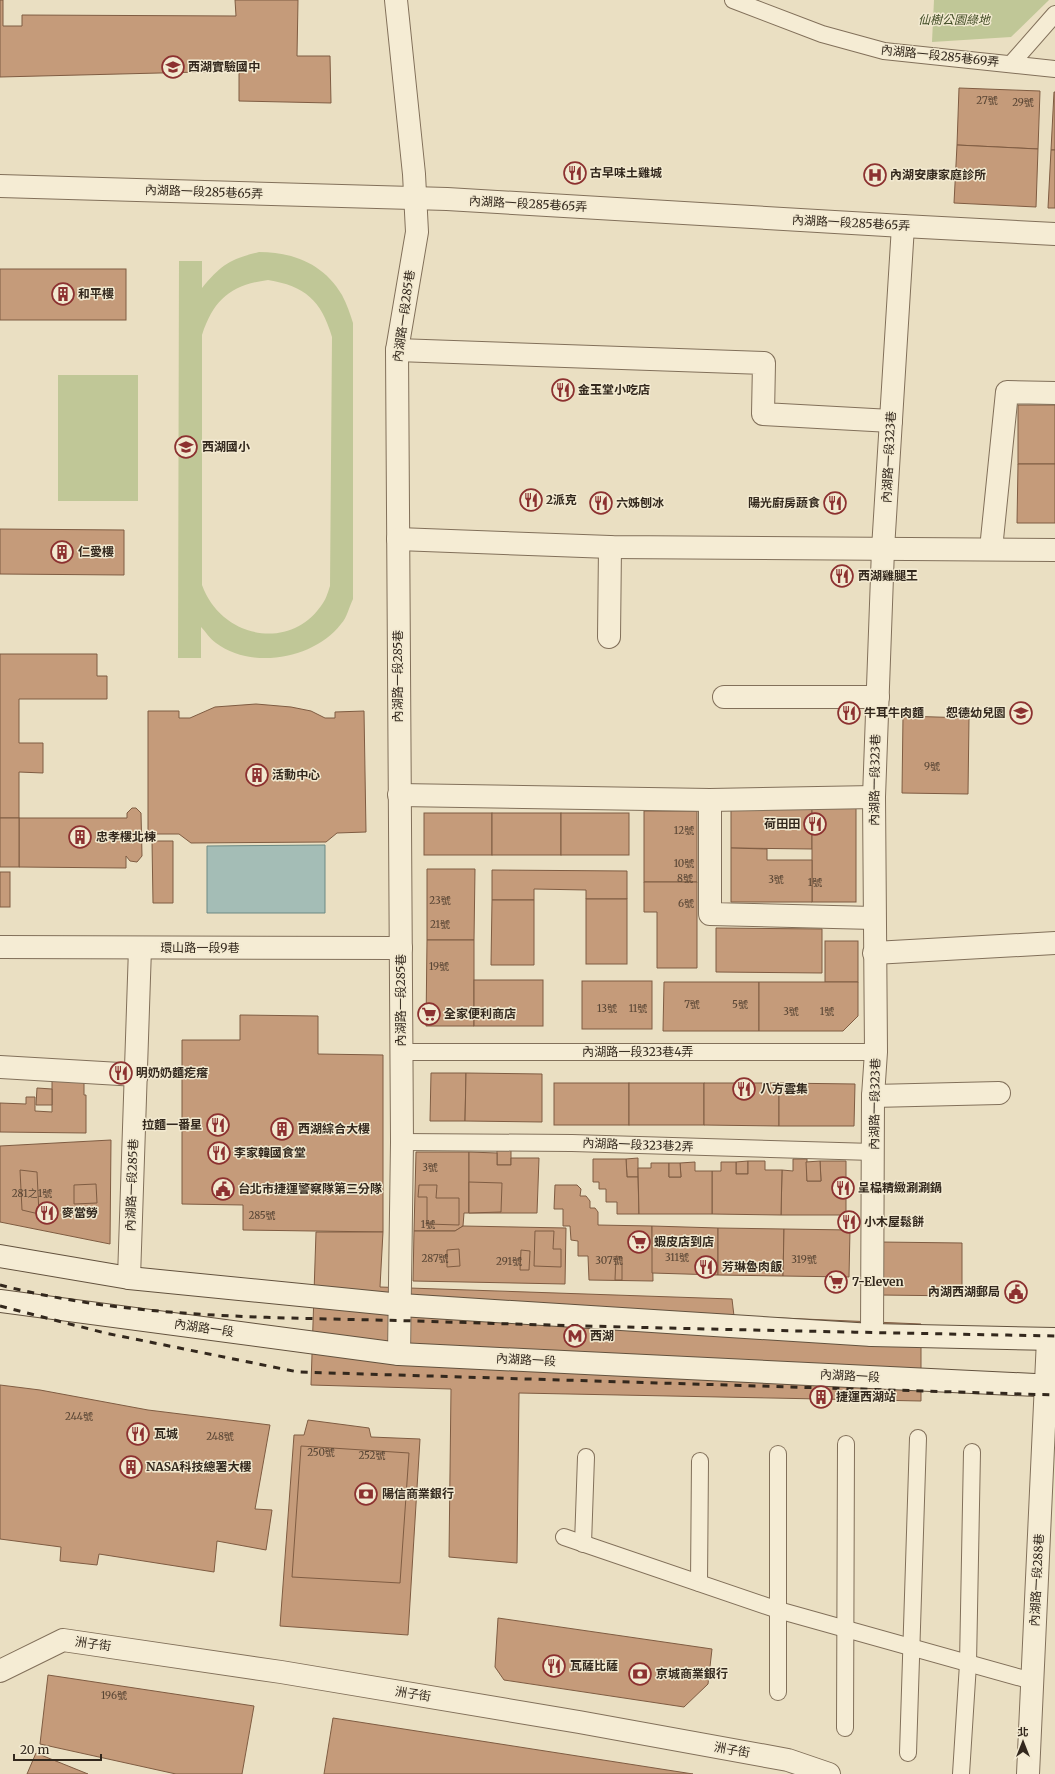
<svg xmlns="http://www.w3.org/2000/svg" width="1055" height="1774" font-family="Merriweather,'Noto Sans TC',serif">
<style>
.green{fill:#c0c797;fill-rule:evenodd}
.water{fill:#a4bdb6;stroke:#6c8983}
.building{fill:#c59b7a;stroke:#7f5c42}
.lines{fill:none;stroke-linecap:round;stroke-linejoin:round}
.service-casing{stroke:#82705a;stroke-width:18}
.minor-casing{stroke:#82705a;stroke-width:24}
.secondary-casing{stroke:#63523e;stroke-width:24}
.service{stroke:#f5ecd4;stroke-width:16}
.minor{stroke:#f5ecd4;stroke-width:22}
.secondary{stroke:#f5ecd4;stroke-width:22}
.rail{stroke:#33281d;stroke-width:3;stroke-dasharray:7 7;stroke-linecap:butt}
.labels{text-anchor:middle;stroke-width:3;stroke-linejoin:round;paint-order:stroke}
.number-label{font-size:10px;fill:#584534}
.park-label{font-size:12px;font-style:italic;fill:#424d26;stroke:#f2e9d0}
.street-label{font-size:12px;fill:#33281d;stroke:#f2e9d0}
.poi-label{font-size:12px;font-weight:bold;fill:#33281d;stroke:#f2e9d0;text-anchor:start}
</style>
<rect width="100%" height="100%" fill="#eadfc2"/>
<g class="green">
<polygon points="934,0 1049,0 1011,37 932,42"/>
<path d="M259 252C293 252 324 264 342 295 347 304 350 314 353 323V599C349 607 347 618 341 624 314 659 252 670 216 643 210 639 206 632 201 627V658H178L179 261H202V288C221 265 230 259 259 252ZM268 280C305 286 321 300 332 337L330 586C328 592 326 599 323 603 291 653 221 638 202 585V335C214 299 231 285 268 280Z"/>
<rect x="58" y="375" width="80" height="126"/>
</g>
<polygon class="water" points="325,845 325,913 207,913 207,846"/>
<g class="building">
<polygon points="0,0 3,0 3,26 22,26 22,15 236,16 235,0 298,0 297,56 330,56 331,103 239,101 239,71 0,77"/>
<polygon points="959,88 1040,91 1038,149 957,145"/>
<polygon points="1054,92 1055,92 1055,150 1051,150"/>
<polygon points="957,145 1038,149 1036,207 954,203"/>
<polygon points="1051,150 1055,150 1055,208 1048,208"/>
<rect x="0" y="269" width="126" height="51"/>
<rect x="1018" y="405" width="37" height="59"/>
<polygon points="1018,464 1055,464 1055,523 1017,523"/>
<polygon points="0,529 124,530 124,575 0,574"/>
<polygon points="0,654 97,654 97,676 107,676 107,699 19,699 19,743 43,743 43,773 19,772 19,818 0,818"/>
<polygon points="256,704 291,707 311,711 325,718 335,718 335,712 364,711 366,832 337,833 326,842 191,843 179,834 148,834 148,711 179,711 179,718 190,718 215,707"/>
<polygon points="903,716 969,718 968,794 902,793"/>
<polygon points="731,806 812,807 812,849 731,848"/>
<rect x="812" y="807" width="44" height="95"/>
<polygon points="132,808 136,808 141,813 142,856 137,862 130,861 126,856 126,868 19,867 19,818 127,818 127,813"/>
<rect x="644" y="811" width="53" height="71"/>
<rect x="424" y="813" width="68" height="42"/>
<rect x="492" y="813" width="69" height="42"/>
<rect x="561" y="813" width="68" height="42"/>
<rect x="0" y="818" width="19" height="49"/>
<polygon points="152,841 173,841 173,903 153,903"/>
<polygon points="731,848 767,849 767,860 812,860 812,902 731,902"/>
<polygon points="427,869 475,869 474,940 427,940"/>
<polygon points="492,870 627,871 627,899 586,899 586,890 534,889 534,900 492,900"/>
<rect x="0" y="872" width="10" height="35"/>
<polygon points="644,882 697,882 697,968 657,968 657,912 644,912"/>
<rect x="586" y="899" width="41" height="65"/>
<polygon points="492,900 534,900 534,965 491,965"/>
<polygon points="716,928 822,929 822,973 716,972"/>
<polygon points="427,940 474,940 474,1026 426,1026"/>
<rect x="825" y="941" width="33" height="41"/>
<rect x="474" y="980" width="69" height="46"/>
<rect x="582" y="981" width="70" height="48"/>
<polygon points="664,982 759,982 759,1031 663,1031"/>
<polygon points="759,982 858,982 858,1016 843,1031 759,1031"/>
<polygon points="240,1015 318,1016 318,1054 383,1055 383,1232 243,1230 243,1205 182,1204 182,1040 240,1040"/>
<polygon points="431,1073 466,1073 465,1121 430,1121"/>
<polygon points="466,1073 542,1074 542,1122 465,1121"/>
<polygon points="52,1080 84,1080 84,1095 86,1095 86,1133 0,1132 0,1103 26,1104 26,1097 35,1097 35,1111 52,1112"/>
<rect x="554" y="1083" width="75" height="42"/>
<rect x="629" y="1083" width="75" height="42"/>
<polygon points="704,1083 779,1083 779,1126 704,1125"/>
<polygon points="779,1083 855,1084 854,1126 779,1126"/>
<polygon points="37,1088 52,1089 52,1105 36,1105"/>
<polygon points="111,1140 110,1244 0,1222 0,1146"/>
<rect x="497" y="1144" width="14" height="21"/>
<polygon points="416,1152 469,1152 469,1213 464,1213 463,1226 455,1231 414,1231"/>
<polygon points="469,1152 497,1153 497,1165 511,1165 511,1158 539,1158 537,1213 469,1213"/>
<polygon points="638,1158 638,1177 627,1177 626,1159"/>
<polygon points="593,1159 626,1159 627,1177 638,1177 639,1214 617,1214 617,1202 606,1202 606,1189 599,1189 599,1182 593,1182"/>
<polygon points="793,1159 807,1159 807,1181 821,1181 820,1161 846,1161 846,1215 781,1215 782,1170 793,1171"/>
<polygon points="748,1161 748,1174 736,1174 736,1162"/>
<polygon points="748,1161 765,1161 765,1170 782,1170 781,1215 712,1214 712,1171 721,1171 721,1162 736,1162 736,1174 748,1174"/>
<polygon points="820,1161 821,1181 807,1181 806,1162"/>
<polygon points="695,1162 695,1171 712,1171 712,1214 639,1214 638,1168 651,1168 651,1163 669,1163 669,1177 681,1177 680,1163"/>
<polygon points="669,1163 680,1163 681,1177 669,1177"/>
<polygon points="20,1170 37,1172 39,1214 22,1210"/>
<polygon points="469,1182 502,1183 501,1212 469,1213"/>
<polygon points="96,1184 97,1203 74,1204 74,1185"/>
<polygon points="419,1185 437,1185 436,1198 459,1198 459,1225 427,1224 427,1197 418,1197"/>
<polygon points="555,1185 577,1185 581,1189 580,1196 586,1196 590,1201 590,1208 595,1208 598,1212 598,1225 652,1226 653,1281 589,1280 588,1256 578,1256 578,1241 571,1240 570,1226 563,1226 563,1209 554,1209"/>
<polygon points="463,1226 566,1228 565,1284 413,1281 414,1231 455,1231"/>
<polygon points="652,1226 718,1228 718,1275 652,1273"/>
<polygon points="718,1228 784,1229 783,1276 718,1275"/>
<polygon points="784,1229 850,1230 849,1277 783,1276"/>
<polygon points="535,1231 554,1231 553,1249 561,1249 561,1267 534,1266"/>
<polygon points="316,1232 383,1232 380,1287 732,1299 734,1316 921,1324 921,1401 519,1393 517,1563 449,1557 451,1389 311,1385"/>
<polygon points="880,1242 962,1243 962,1296 880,1295"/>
<polygon points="459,1249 460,1266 447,1267 447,1250"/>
<polygon points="521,1250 530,1251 529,1270 520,1270"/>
<polygon points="616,1256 622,1257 622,1280 615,1280"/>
<polygon points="0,1385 40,1390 148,1410 270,1425 255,1509 272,1510 266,1550 217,1541 214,1572 99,1554 97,1565 60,1561 61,1547 0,1539"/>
<polygon points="308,1420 369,1428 371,1437 420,1439 408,1635 280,1626 294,1435 304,1435"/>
<polygon points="301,1446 409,1453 400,1583 292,1577"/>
<polygon points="498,1618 712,1649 708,1684 684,1707 504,1680 495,1667"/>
<polygon points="48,1675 254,1706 242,1774 176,1774 40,1744"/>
<polygon points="333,1718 693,1774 324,1774"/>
<polygon points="36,1753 88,1774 27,1774"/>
</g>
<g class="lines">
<g class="service-casing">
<g id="service">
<polyline points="733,0 822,34 884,51 1055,69"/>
<polyline points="1011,64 1055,14"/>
<polyline points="401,1052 876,1052"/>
<polyline points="402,1142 572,1143 873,1152"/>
<polyline points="564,1537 778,1610 1032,1681"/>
<polyline points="583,1544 586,1457"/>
<polyline points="699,1583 700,1461"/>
<polyline points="778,1692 778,1454"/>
<polyline points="845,1728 846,1444"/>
<polyline points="908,1753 918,1438"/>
<polyline points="961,1774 968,1664 972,1452"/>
</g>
</g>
<g class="minor-casing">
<g id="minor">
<polyline points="396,0 414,174 417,232 397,350 402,1142 399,1354"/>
<polyline points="0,186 447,199 903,226 1055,234"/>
<polyline points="397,350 764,363 763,414 891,421"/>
<polyline points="398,539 610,547 1055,550"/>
<polyline points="991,549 1007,392 1055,393"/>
<polyline points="609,637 610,547"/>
<polyline points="724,697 878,697"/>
<polyline points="399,795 710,800 874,797"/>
<polyline points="710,800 710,914 874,918"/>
<polyline points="0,947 401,948"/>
<polyline points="874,953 1055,943"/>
<polyline points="0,1067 137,1075"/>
<polyline points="873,1096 999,1093"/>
<polyline points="129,1278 140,948"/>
<polyline points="872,1335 873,1096 876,1052 874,797 883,549 903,226"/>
<polyline points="0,1671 63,1640 281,1672 579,1722 788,1760 829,1774"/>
<polyline points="1028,1774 1048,1339"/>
</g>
</g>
<g class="secondary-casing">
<g id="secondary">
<polyline points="0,1256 129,1278 401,1305 872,1335 1055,1339"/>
<polyline points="0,1301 399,1354 1055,1386"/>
</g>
</g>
<use href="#service" class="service"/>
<use href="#minor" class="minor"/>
<use href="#secondary" class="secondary"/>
<g class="rail">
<path d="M0 1285C135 1320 278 1317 417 1321 630 1328 842 1332 1055 1336"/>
<polyline points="0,1306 105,1333 298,1372 1055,1395"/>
</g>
</g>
<defs>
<g id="school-ring" transform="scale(1.15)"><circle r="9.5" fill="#f2e9d0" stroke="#8c3130" stroke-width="1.5"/><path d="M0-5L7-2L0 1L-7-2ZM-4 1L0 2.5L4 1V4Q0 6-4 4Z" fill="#8c3130"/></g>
<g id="restaurant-ring" transform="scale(1.15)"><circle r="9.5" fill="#f2e9d0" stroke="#8c3130" stroke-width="1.5"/><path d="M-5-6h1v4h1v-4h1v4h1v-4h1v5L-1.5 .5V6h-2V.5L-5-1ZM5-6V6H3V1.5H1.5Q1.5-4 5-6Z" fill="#8c3130"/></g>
<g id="hospital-ring" transform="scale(1.15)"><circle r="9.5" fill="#f2e9d0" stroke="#8c3130" stroke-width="1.5"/><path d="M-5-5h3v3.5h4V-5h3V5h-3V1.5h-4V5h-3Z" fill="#8c3130"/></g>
<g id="building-ring" transform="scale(1.15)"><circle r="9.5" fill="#f2e9d0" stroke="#8c3130" stroke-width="1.5"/><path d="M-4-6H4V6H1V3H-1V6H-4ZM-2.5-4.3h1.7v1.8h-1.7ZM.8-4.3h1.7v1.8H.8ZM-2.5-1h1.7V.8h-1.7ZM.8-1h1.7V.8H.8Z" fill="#8c3130"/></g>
<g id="supermarket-ring" transform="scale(1.15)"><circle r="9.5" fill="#f2e9d0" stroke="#8c3130" stroke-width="1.5"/><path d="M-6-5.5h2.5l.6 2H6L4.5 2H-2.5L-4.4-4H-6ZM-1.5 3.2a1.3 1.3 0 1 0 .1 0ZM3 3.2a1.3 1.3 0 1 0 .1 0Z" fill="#8c3130"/></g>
<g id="civic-ring" transform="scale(1.15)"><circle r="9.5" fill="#f2e9d0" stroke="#8c3130" stroke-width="1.5"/><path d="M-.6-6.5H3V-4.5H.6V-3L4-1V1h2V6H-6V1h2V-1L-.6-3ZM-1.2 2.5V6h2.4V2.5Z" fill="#8c3130"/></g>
<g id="metro-ring" transform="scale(1.15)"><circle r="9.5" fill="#f2e9d0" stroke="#8c3130" stroke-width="1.5"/><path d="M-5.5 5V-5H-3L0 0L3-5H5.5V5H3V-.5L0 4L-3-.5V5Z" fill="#8c3130"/></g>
<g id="bank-ring" transform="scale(1.15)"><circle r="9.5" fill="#f2e9d0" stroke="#8c3130" stroke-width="1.5"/><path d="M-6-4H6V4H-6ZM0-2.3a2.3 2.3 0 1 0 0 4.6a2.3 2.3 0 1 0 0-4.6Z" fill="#8c3130"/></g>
</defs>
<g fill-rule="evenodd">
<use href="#school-ring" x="173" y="67"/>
<use href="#restaurant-ring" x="575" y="173"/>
<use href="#hospital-ring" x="875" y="175"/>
<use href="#building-ring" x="63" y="294"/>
<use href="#restaurant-ring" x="563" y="390"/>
<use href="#school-ring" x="186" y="447"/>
<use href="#restaurant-ring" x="531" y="500"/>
<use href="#restaurant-ring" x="601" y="503"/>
<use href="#restaurant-ring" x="835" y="503"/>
<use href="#building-ring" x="62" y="552"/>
<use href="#restaurant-ring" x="842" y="576"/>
<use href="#restaurant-ring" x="849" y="713"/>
<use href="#school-ring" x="1021" y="713"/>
<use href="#building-ring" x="257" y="775"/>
<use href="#restaurant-ring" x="815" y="824"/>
<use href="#building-ring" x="80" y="837"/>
<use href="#supermarket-ring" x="429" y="1014"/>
<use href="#restaurant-ring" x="121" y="1073"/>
<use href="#restaurant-ring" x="744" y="1089"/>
<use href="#restaurant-ring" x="218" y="1125"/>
<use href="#building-ring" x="282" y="1129"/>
<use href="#restaurant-ring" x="219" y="1153"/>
<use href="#restaurant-ring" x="843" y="1188"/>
<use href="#civic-ring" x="223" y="1189"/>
<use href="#restaurant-ring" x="47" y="1213"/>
<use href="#restaurant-ring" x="849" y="1222"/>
<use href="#supermarket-ring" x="639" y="1242"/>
<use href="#restaurant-ring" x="706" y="1267"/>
<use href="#supermarket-ring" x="836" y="1282"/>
<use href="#civic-ring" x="1016" y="1292"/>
<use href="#metro-ring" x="575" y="1336"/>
<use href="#building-ring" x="821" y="1397"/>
<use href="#restaurant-ring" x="138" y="1434"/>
<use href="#building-ring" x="131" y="1467"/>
<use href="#bank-ring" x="366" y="1494"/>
<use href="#restaurant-ring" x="554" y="1666"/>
<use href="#bank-ring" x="640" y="1674"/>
</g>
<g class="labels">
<g class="number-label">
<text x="987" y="104">27號</text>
<text x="1023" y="106">29號</text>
<text x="932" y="770">9號</text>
<text x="684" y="834">12號</text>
<text x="684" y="867">10號</text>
<text x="685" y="882">8號</text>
<text x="776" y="883">3號</text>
<text x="815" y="886">1號</text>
<text x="440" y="904">23號</text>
<text x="686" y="907">6號</text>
<text x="440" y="928">21號</text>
<text x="439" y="970">19號</text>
<text x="692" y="1008">7號</text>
<text x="740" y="1008">5號</text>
<text x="607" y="1012">13號</text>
<text x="638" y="1012">11號</text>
<text x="791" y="1015">3號</text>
<text x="827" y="1015">1號</text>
<text x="430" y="1171">3號</text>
<text x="32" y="1197">281之1號</text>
<text x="262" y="1219">285號</text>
<text x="428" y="1228">1號</text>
<text x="677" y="1261">311號</text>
<text x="435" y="1262">287號</text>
<text x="804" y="1263">319號</text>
<text x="609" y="1264">307號</text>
<text x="509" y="1265">291號</text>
<text x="79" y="1420">244號</text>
<text x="220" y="1440">248號</text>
<text x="321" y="1456">250號</text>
<text x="372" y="1459">252號</text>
<text x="114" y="1699">196號</text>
</g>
<g class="park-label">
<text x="954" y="24">仙樹公園綠地</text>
</g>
<g class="street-label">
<text transform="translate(940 56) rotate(6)" y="4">內湖路一段285巷69弄</text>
<text transform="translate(204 192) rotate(2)" y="4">內湖路一段285巷65弄</text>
<text transform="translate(528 204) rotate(3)" y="4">內湖路一段285巷65弄</text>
<text transform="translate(851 223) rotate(3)" y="4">內湖路一段285巷65弄</text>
<text transform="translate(404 316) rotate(-82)" y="4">內湖路一段285巷</text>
<text transform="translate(889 457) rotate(-87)" y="4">內湖路一段323巷</text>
<text transform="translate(398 676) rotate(-90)" y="4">內湖路一段285巷</text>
<text transform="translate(875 780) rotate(-89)" y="4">內湖路一段323巷</text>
<text x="200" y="952">環山路一段9巷</text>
<text transform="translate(401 1000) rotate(-90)" y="4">內湖路一段285巷</text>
<text x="638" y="1056">內湖路一段323巷4弄</text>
<text transform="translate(875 1104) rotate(-89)" y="4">內湖路一段323巷</text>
<text transform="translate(638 1145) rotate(2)" y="4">內湖路一段323巷2弄</text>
<text transform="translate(132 1185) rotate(-88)" y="4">內湖路一段285巷</text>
<text transform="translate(204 1328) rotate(8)" y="4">內湖路一段</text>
<text transform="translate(526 1360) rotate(3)" y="4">內湖路一段</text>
<text transform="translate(850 1376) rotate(3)" y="4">內湖路一段</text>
<text transform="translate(1037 1580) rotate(-87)" y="4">內湖路一段288巷</text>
<text transform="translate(93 1644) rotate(8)" y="4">洲子街</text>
<text transform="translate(413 1694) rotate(9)" y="4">洲子街</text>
<text transform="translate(732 1750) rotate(10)" y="4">洲子街</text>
</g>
<g class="poi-label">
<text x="188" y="71">西湖實驗國中</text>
<text x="590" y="177">古早味土雞城</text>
<text x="890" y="179">內湖安康家庭診所</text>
<text x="78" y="298">和平樓</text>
<text x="578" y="394">金玉堂小吃店</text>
<text x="202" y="451">西湖國小</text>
<text x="546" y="504">2派克</text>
<text x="616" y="507">六姊刨冰</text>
<text x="820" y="507" text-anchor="end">陽光廚房蔬食</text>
<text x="78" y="556">仁愛樓</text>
<text x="858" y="580">西湖雞腿王</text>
<text x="864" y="717">牛耳牛肉麵</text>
<text x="1006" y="717" text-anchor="end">恕德幼兒園</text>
<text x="272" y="779">活動中心</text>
<text x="800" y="828" text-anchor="end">荷田田</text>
<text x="96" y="841">忠孝樓北棟</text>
<text x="444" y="1018">全家便利商店</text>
<text x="136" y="1077">明奶奶麵疙瘩</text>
<text x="760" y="1093">八方雲集</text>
<text x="202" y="1129" text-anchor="end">拉麵一番星</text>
<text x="298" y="1133">西湖綜合大樓</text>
<text x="234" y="1157">李家韓國食堂</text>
<text x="858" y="1192">呈榀精緻涮涮鍋</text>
<text x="238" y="1193">台北市捷運警察隊第三分隊</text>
<text x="62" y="1217">麥當勞</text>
<text x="864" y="1226">小木屋鬆餅</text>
<text x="654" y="1246">蝦皮店到店</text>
<text x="722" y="1271">芳琳魯肉飯</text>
<text x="852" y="1286">7-Eleven</text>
<text x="1000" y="1296" text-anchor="end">內湖西湖郵局</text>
<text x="590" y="1340">西湖</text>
<text x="836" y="1401">捷運西湖站</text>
<text x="154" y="1438">瓦城</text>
<text x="146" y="1471">NASA科技總署大樓</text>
<text x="382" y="1498">陽信商業銀行</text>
<text x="570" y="1670">瓦薩比薩</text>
<text x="656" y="1678">京城商業銀行</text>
</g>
</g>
<g transform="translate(1023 1742)" stroke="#f2e9d0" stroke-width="3" paint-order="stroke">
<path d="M0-3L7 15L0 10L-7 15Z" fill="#33281d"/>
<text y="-6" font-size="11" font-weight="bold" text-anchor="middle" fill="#33281d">北</text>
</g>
<path d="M14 1754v6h87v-6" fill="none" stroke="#33281d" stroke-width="2"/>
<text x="20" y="1754" font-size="12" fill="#33281d" stroke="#f2e9d0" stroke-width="3" paint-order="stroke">20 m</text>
</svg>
